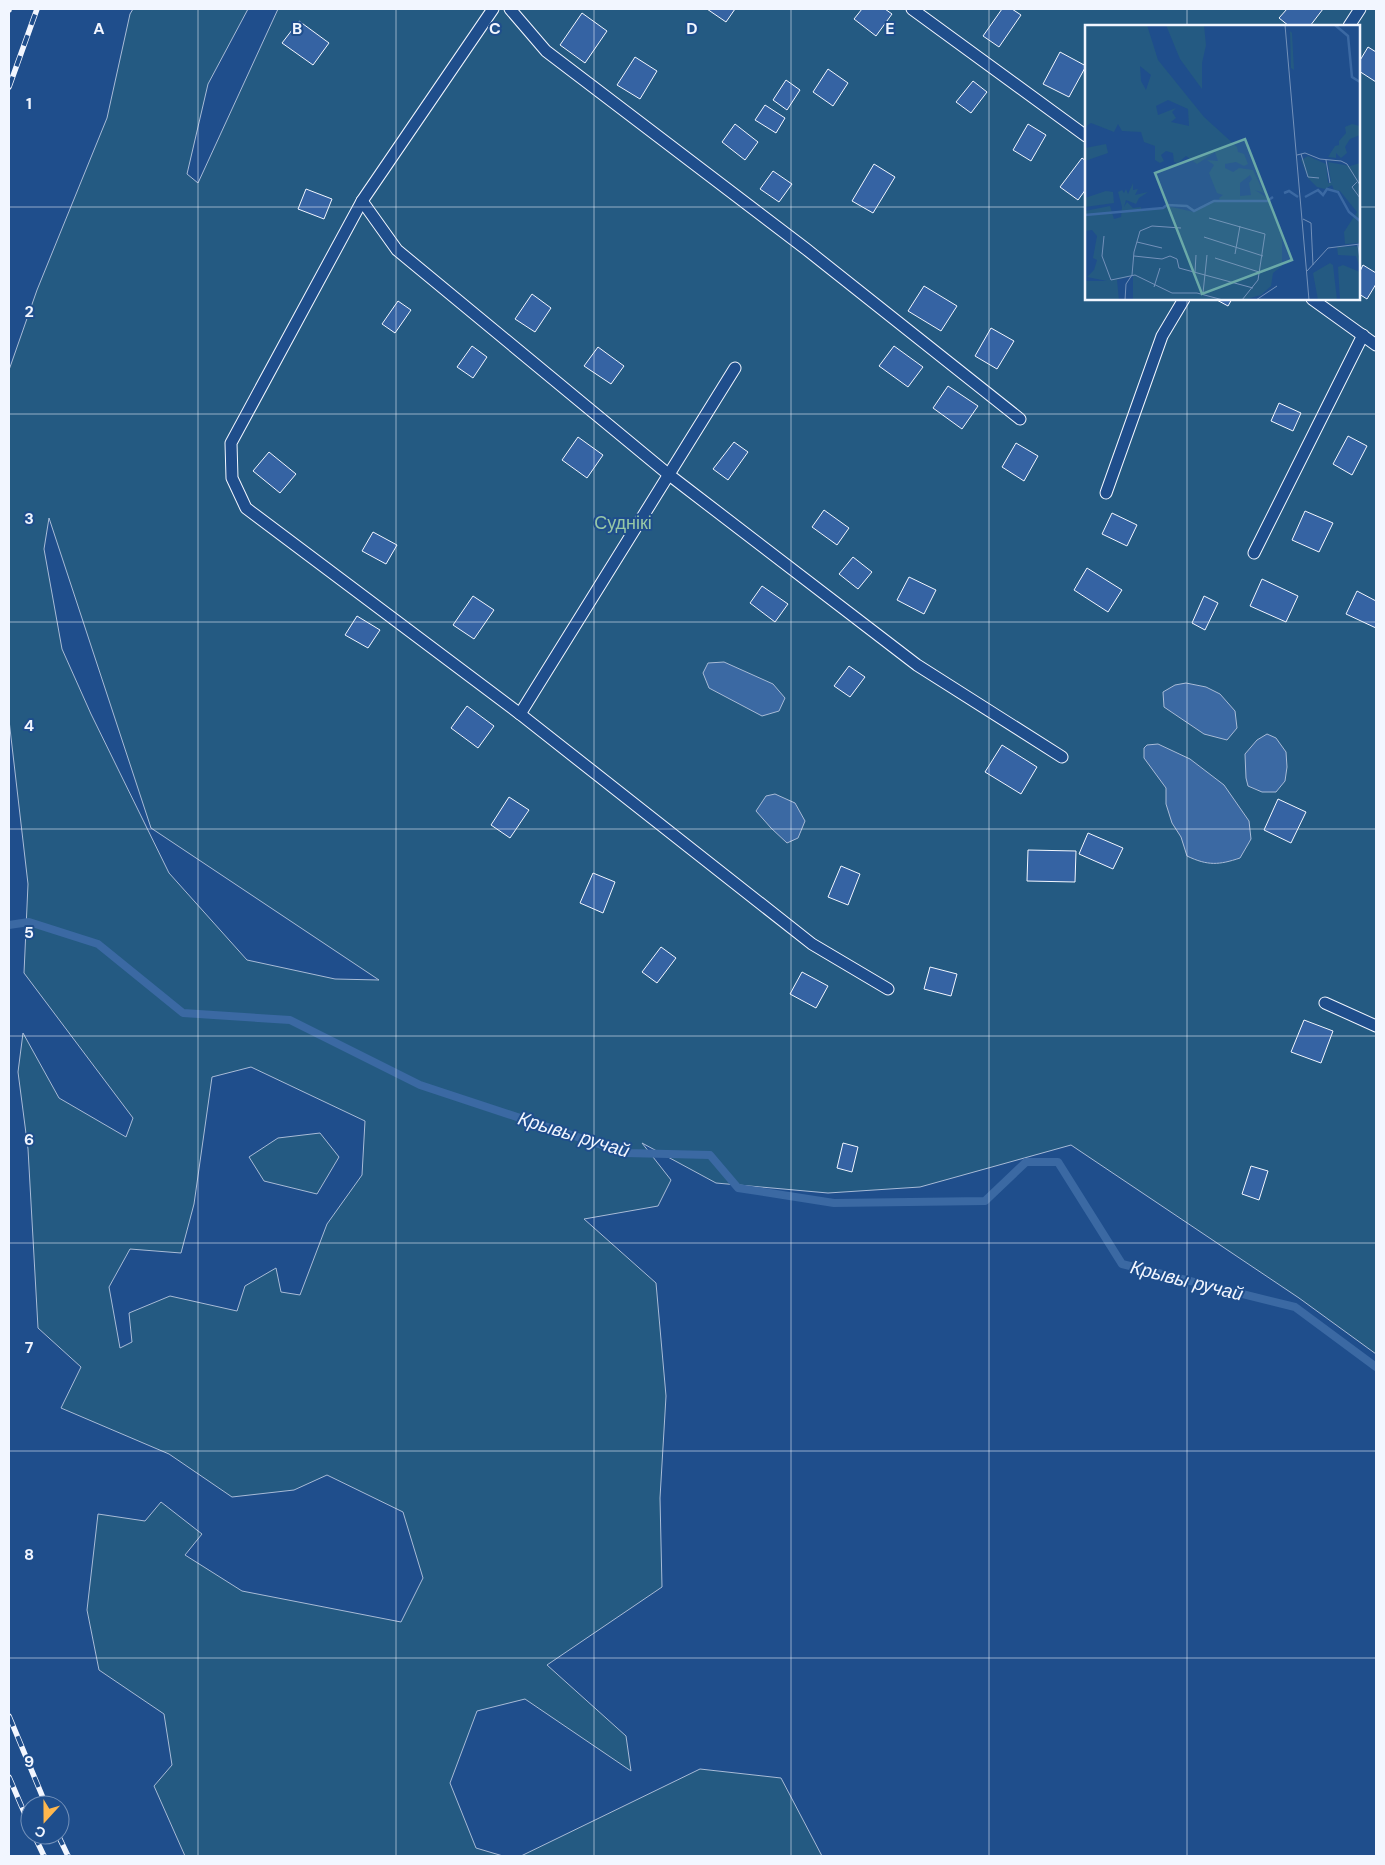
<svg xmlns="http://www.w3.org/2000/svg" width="1385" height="1865" font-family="'DM Sans',sans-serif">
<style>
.green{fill:#245a82;stroke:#a8bbd7;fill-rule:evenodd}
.water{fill:#3b69a3;stroke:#a8bbd7}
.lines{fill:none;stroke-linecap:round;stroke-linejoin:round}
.stream{stroke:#3b69a3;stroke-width:8}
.building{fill:#3563a3;stroke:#f2f6ff}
.service-casing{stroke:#f2f6ff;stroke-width:13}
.service{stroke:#1f4e8c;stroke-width:11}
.rail-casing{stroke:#f2f6ff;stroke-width:5.5}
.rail{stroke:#1f4e8c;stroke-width:4;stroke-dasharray:11;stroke-linecap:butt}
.grid{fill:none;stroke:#f2f6ff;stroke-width:1;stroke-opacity:0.55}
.labels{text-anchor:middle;stroke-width:4;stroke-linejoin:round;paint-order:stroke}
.park-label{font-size:18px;fill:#97c8a6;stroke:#1f4e8c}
.water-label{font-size:19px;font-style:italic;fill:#f2f6ff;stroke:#1f4e8c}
.inset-river{fill:none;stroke:#3b69a3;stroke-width:2.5}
.inset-road{fill:none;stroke:#7391ba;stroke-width:1}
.view{fill:#6aa9a8;fill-opacity:0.15;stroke:#6aa9a8;stroke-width:2.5}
.inset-edge{fill:none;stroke:#f2f6ff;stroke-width:2.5}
.grid-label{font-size:16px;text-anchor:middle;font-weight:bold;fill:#f2f6ff;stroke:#1f4e8c;stroke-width:4;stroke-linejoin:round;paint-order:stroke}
</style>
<rect width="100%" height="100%" fill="#1f4e8c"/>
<g class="green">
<path d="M133 9H248L208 84 187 174 198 183 278 9H1376V1354L1299 1298 1071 1145 920 1187 828 1193 716 1183 642 1143 671 1180 658 1206 584 1219 656 1283 666 1396 660 1498 662 1587 547 1665 626 1736 631 1771 525 1699 477 1711 450 1783 476 1848 503 1856H185L154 1786 172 1765 164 1714 99 1670 87 1610 98 1514 145 1521 161 1502 202 1534 185 1555 242 1591 401 1622 423 1578 403 1512 327 1475 294 1490 232 1497 169 1454 61 1408 81 1367 38 1328 28 1149 18 1072 23 1033 59 1098 126 1137 133 1118 24 973 28 884 9 720V370L37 290 107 118 130 14ZM1086 26H1359V299H1086ZM49 518 151 828 379 980 335 979 247 960 169 873 91 714 62 649 44 549ZM251 1067 365 1121 362 1175 327 1224 300 1295 281 1292 276 1268 245 1286 237 1311 170 1296 129 1313 132 1342 120 1348 109 1287 130 1249 181 1253 194 1204 212 1077Z"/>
<polygon points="320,1133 339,1157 317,1194 264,1181 249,1157 278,1138"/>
<polygon points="700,1769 781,1778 822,1856 521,1856"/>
</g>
<g class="water">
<polygon points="724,662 773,684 785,698 779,711 762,716 709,688 703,673 708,663"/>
<polygon points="1186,683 1206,687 1220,694 1235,711 1237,728 1227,740 1204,734 1164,707 1163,692 1175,685"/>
<polygon points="1267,734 1276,738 1286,752 1287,767 1285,781 1276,792 1262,792 1248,786 1246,778 1245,754 1257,740"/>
<path d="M1158 744 1190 759 1224 785 1249 821 1251 839 1240 858C1219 865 1208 866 1187 856L1181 837 1172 823 1166 804V788L1144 758V748L1147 745Z"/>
<polygon points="775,794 795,803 805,821 798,838 787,843 771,828 756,811 766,796"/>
</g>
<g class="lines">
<polyline class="stream" points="9,925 29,922 98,944 183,1013 290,1020 420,1085 626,1153 710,1155 738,1188 834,1203 985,1201 1026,1162 1058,1162 1122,1264 1295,1307 1376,1367"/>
</g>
<g class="building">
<polygon points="707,9 735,9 726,22"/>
<polygon points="862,9 885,9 892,14 876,36 854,19"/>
<polygon points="1002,9 1012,9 1021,15 999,47 983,36"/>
<polygon points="1287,9 1323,9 1310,26 1289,26 1279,18"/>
<polygon points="582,13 607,31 585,63 560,45"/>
<polygon points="299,21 329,43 313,65 282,43"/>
<polygon points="1368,47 1376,52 1376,82 1359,71 1359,62"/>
<polygon points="1060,52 1086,66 1069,97 1043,84"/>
<polygon points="635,57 657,71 640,99 617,85"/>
<polygon points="828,69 848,83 833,106 813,92"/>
<polygon points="786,80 800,90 787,110 773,100"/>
<polygon points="973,81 987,92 971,113 956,102"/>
<polygon points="765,105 785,118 776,133 755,120"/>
<polygon points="735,124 758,142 745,160 722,142"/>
<polygon points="1028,124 1046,135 1031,161 1013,150"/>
<polygon points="1082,158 1086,161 1086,189 1078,200 1060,187"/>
<polygon points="874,164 895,177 873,213 852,201"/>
<polygon points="773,171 792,184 779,202 760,189"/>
<polygon points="306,189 332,199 324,219 298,209"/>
<polygon points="1363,265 1376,273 1376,284 1367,299 1359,294 1359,273"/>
<polygon points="924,286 957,306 941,331 908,311"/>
<polygon points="532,294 551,308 535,332 515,319"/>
<polygon points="1215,299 1232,299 1228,306"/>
<polygon points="398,301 411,310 395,333 382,324"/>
<polygon points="991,328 1014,341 997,369 975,356"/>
<polygon points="472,346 487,357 473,378 457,367"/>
<polygon points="894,346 923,367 908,387 879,366"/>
<polygon points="598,347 624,366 611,384 584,366"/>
<polygon points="948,386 978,406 962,429 933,408"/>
<polygon points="1279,403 1301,413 1293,431 1271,421"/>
<polygon points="1348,436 1367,446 1352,475 1333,464"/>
<polygon points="578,437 603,455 587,478 562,460"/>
<polygon points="734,442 748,452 728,480 713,469"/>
<polygon points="1016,443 1038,456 1024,481 1002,467"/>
<polygon points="269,452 296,474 280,493 253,471"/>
<polygon points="824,510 849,528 837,545 812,527"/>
<polygon points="1305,511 1333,523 1319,552 1292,540"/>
<polygon points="1112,513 1137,525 1127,546 1102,534"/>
<polygon points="373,532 397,545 386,564 362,551"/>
<polygon points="853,557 872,572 858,589 839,574"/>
<polygon points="1087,568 1122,590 1108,612 1074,590"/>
<polygon points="909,577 936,590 924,614 897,600"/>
<polygon points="1262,579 1298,596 1286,622 1250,606"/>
<polygon points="762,586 788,604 775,622 750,603"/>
<polygon points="1357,591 1376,601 1376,628 1346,614"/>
<polygon points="473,596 494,610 474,639 453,625"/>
<polygon points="1204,596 1218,603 1205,630 1192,623"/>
<polygon points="357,616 380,630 368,648 345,635"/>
<polygon points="849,666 865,677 850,697 834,686"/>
<polygon points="467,706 494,726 478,748 451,728"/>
<polygon points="1002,745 1037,767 1021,794 985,772"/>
<polygon points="509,797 529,810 510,838 491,825"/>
<polygon points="1278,799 1306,812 1291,843 1264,830"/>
<polygon points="1088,833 1123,848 1113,869 1079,854"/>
<polygon points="1028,850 1076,851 1075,882 1027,881"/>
<polygon points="841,866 860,874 848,905 828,897"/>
<polygon points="593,873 615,882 603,913 580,903"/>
<polygon points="661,947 676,958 657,983 642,972"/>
<polygon points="930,967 957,974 951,996 924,989"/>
<polygon points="802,972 828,986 816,1008 790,994"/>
<polygon points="1304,1020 1333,1031 1321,1063 1291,1052"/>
<polygon points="843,1143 858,1147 852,1172 837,1168"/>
<polygon points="1251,1166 1268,1171 1259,1200 1242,1194"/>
</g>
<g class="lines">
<g class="service-casing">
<g id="service">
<polyline points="493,9 362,201 231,443 232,478 246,508 520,714 812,944 888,989"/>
<polyline points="510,9 546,51 806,249 1020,419"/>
<polyline points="912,9 1086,136"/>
<polyline points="1349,26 1360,9"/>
<polyline points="362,201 397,250 668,474 917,665 1062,757"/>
<polyline points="1312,299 1376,345"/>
<polyline points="1106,493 1162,336 1184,299"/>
<polyline points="1254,553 1363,335"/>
<polyline points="520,714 735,368"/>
<polyline points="1325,1003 1376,1026"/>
</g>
</g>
<use href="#service" class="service"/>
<g class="rail-casing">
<g id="rail">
<polyline points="9,10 9,9"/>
<polyline points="9,87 37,9"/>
<polyline points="9,1716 46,1805"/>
<polyline points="9,1777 30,1826"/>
<polyline points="34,1835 44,1856"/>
<polyline points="58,1835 68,1856"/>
</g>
</g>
<use href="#rail" class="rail"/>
</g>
<path class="grid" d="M198 9V1856M396 9V1856M594 9V1856M791 9V1856M989 9V1856M1187 9V26M9 207H1086M1359 207H1376M1187 299V1856M9 414H1376M9 622H1376M9 829H1376M9 1036H1376M9 1243H1376M9 1451H1376M9 1658H1376"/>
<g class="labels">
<g class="park-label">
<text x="623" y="529">Суднікі</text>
</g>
<g class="water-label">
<text transform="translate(574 1134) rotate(17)" y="7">Крывы ручай</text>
<text transform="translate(1187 1280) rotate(14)" y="7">Крывы ручай</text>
</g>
</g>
<g transform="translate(1085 25)">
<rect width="275" height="275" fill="#1f4e8c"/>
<path d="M0 0H62L73 35 119 92 152 122 153 127 159 129 163 139 159 141 151 137 140 139V143L148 147 154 143 168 145 179 168 170 165 181 172 197 207V241L188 248 186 261 176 270 158 275H48V251L32 255 34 275H0V256H22L2 252 9 245 12 235 8 233 12 211 7 205 0 206V186L25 181 29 194 36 192 37 182 33 167 37 165 39 168 41 164 43 169 48 158V165L53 164 50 170 63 167 54 173 51 179 41 175 39 182 42 177 48 183 56 182V186L82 181 109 187 123 178 135 176 134 173 138 170 132 168 124 148 129 140 122 135 133 136 130 127 112 139 101 131 93 138 89 137 88 128 81 126 76 130 79 136 75 138 70 135V121L59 117 56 107 37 106 33 99 29 107 6 98 0 102ZM55 41 66 50 61 65 56 56ZM83 75 103 84 104 101 86 97 91 93 87 87 91 83 73 90 71 81ZM165 150 167 154 164 158 166 170 155 171V158ZM81 0H119L121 20 117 38V64L95 34ZM205 6 207 8 209 45 206 43ZM267 99 275 101V110L265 114 260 122 262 128 256 133 251 128V133L243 132 250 121 254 120V116L261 108 260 102ZM21 119 23 128 0 136V123ZM223 131 241 139 243 158 246 157 243 137 265 141 275 138V218L260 219 259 207 272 187 255 166 249 165 247 160 240 164 232 162 223 153 216 135ZM21 166 28 167 29 178 0 182V173ZM275 221V243L271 231 253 230 252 222ZM245 238 248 240 252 275H233L228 248ZM258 240 275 247V275H255L253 242Z" fill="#245a82" fill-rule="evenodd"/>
<path class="inset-river" d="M250 0 263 11 267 52 275 57M199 168 204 166 213 172M220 172 233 165 238 170 242 164 253 167 264 187 275 196M0 190 78 183 82 180 102 181 109 186 129 176H182L188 172"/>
<path class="inset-road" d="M200 0 224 275M216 129 223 152 234 153M212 130 220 128 235 134 256 136 262 139 275 160M241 135 245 158M272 157 267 162 275 173M124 193 180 209 173 255 157 275M218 194 226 198 228 240M19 211 17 231 26 255 50 250 87 268H112L138 275M119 212 178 231M52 217 77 223M273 220 275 235M150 229 155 201M49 231 77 234 85 231 92 234 94 243 168 263M130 233 174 247M222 246 243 223 275 219M110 247 111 230M69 262 75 243M118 268 122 230M40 275 41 259 47 250 49 227 55 206 67 201 96 203M171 275 192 261"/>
<path class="view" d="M160 114 207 235 117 269 70 148Z"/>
<rect width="275" height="275" class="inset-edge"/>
</g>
<g class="grid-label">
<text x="99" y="34">A</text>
<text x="297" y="34">B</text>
<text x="495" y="34">C</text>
<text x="692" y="34">D</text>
<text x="890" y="34">E</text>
<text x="29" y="109">1</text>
<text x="29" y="317">2</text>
<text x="29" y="524">3</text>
<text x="29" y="731">4</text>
<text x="29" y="938">5</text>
<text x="29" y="1145">6</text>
<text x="29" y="1353">7</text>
<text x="29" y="1560">8</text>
<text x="29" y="1767">9</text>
</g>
<rect width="1385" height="1865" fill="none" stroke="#f2f6ff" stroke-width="20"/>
<g transform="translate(45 1820) rotate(201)"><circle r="24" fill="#1f4e8c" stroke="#7391ba"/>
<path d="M0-4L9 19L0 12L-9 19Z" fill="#ffb74d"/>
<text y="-8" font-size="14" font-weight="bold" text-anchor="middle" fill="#f2f6ff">С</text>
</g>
</svg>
